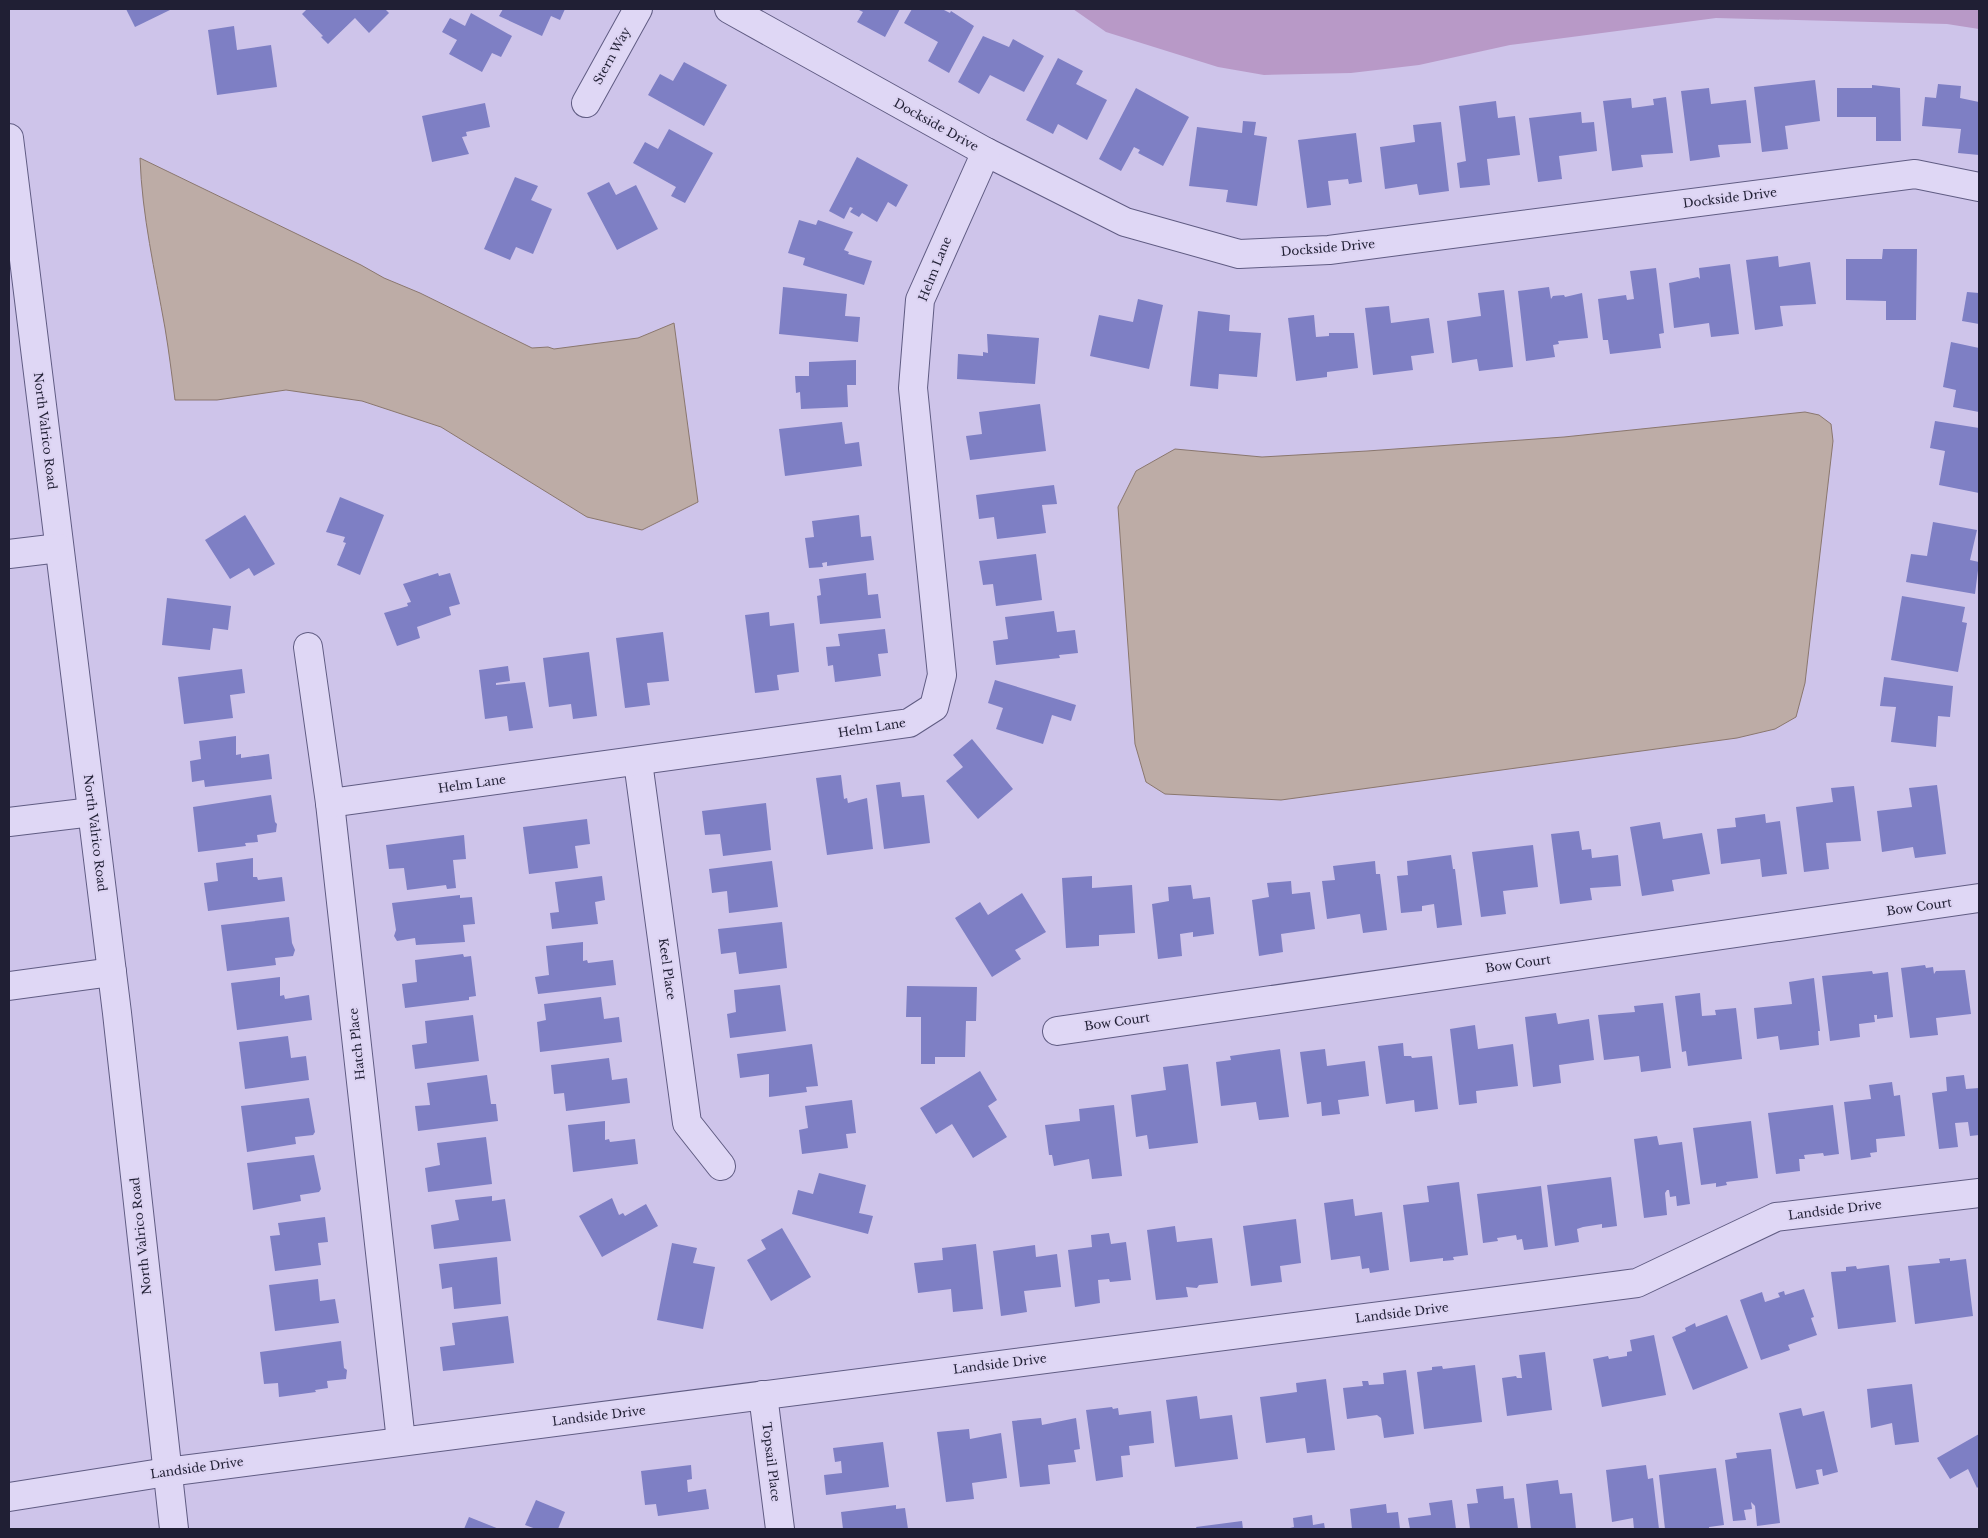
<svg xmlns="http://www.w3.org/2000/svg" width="1988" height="1538" font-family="'Libre Baskerville',serif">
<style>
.green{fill:#b899c7}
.water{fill:#bdaca6;stroke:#8a776e}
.building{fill:#7e7fc4}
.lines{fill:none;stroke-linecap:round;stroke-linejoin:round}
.minor-casing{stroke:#605c83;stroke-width:30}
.minor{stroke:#dfd7f5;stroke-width:28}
.labels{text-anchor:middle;stroke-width:4;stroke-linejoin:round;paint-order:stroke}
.street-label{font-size:12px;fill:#201f34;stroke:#dcd3f2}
</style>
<rect width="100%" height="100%" fill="#cec4ea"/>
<polygon class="green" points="1073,9 1979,9 1979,29 1947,24 1716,18 1510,45 1419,65 1351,73 1264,75 1218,67 1106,32"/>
<g class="water">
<path d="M140 158 361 265 384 278 420 293 532 348 548 347 554 349 638 338 674 323 698 502 642 530 587 517 441 427 362 401 286 390 217 400H175C172 376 169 352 165 328 155 271 142 216 140 158Z"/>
<polygon points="1805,412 1819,415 1831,424 1833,441 1805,683 1796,717 1775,729 1737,738 1281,800 1165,794 1146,782 1135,744 1118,507 1136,471 1175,449 1262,457 1367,451 1564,437"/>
</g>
<g class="building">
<polygon points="126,9 172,9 135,27"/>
<polygon points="307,9 385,9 389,13 369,33 355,18 328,44 321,37 323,36 302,14"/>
<polygon points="503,9 565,9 560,20 551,16 542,36 499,16"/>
<polygon points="857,9 900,9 885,37 857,22 863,12"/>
<polygon points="912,9 942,9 950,13 951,11 974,26 949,73 928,61 938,42 904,23"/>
<polygon points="471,13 512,36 501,57 492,53 482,72 449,54 457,40 442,32 450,18 465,26"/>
<polygon points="234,26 237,50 271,45 277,87 217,95 208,30"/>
<polygon points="983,36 1009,47 1013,39 1044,56 1024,92 990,75 979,94 958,82"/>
<polygon points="1058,58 1083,71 1076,84 1107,100 1087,140 1058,124 1053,134 1026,120"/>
<polygon points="684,62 727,85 704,126 648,95 660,74 673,81"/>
<polygon points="1815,80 1820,121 1785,126 1788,149 1762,152 1754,87"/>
<polygon points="1938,84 1961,86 1960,98 1979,102 1979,155 1958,153 1961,129 1922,126 1925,97 1936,98"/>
<polygon points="1872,85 1900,88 1901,141 1876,141 1876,117 1837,117 1837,88 1872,88"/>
<polygon points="1136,88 1189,117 1163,166 1138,153 1140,150 1134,147 1121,171 1099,159"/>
<polygon points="1709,88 1711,104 1746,100 1751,143 1718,145 1720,157 1690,161 1681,91"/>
<polygon points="1666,97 1673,153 1641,155 1643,167 1612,171 1603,101 1631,98 1632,108 1654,105 1653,99"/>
<polygon points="1496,101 1498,118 1515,116 1520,155 1487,159 1490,185 1460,188 1457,163 1466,161 1459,106"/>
<polygon points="485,103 490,127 466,132 467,136 462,137 469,154 432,162 422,116"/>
<polygon points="1581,112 1582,123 1594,122 1597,151 1559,156 1562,179 1538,182 1529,118"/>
<polygon points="1243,121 1256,122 1254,135 1267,137 1257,206 1226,202 1228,190 1189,186 1197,127 1242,133"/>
<polygon points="1441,122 1449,191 1419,195 1417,184 1385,189 1380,147 1415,142 1413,125"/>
<polygon points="669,129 713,153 685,203 671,196 676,187 633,163 645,142 658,149"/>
<polygon points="1356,133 1362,182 1349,184 1348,179 1328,181 1331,205 1307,208 1298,140"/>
<polygon points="857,157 908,185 896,207 888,202 877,222 862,213 859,217 850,212 853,208 850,207 844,219 829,211"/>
<polygon points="515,177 538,186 531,200 552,209 533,254 516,247 510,260 484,249"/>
<polygon points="609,182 616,195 636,185 658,229 617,250 587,193"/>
<polygon points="799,220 816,225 818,220 853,232 844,250 849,252 848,254 872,261 864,285 803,265 805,258 788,253"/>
<polygon points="1883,249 1917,249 1916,320 1886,320 1886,301 1846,300 1846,259 1882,259"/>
<polygon points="1778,256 1779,267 1810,262 1816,304 1780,306 1783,326 1755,330 1746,260"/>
<polygon points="1730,264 1739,334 1711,337 1709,323 1674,328 1669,283 1698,277 1700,279 1699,268"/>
<polygon points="1656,268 1664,333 1659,334 1661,348 1610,354 1608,340 1603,340 1598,299 1626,295 1627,300 1634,299 1630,271"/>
<polygon points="783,287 847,294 845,316 860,317 858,342 779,334"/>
<polygon points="1549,287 1551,299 1553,296 1564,295 1565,297 1582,293 1588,338 1558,341 1559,344 1553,345 1555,357 1526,361 1518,291"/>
<polygon points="1504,290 1513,367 1479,371 1477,359 1452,363 1447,321 1481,316 1478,293"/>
<polygon points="1967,292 1979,293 1979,324 1962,321"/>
<polygon points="1138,299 1163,305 1149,369 1090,356 1099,315 1133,322"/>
<polygon points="1389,306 1391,323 1429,318 1434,353 1411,356 1413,370 1373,375 1365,308"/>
<polygon points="1198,311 1230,315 1229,331 1261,333 1257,377 1219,374 1218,389 1190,386"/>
<polygon points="1314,315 1316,337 1329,336 1329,333 1354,333 1358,368 1327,372 1327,377 1296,381 1288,318"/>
<polygon points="987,334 1039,338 1035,384 957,379 958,354 983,356 983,352 988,353"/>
<polygon points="1951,342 1979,348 1979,412 1953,407 1956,390 1943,387"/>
<polygon points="856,360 856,385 847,385 848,407 801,409 800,392 796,393 795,376 809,376 809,362"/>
<polygon points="1040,404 1046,451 970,460 966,436 982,434 979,412"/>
<polygon points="1935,421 1979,428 1979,493 1939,485 1945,451 1930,448"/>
<polygon points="842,422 845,444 859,442 862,466 785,476 779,429"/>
<polygon points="1054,485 1057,504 1042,505 1046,533 997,539 994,517 979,519 976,495"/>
<polygon points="340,497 384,515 360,575 337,565 346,543 343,542 345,537 326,532"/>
<polygon points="245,515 275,564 254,576 249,568 230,579 205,540"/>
<polygon points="859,515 861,537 871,536 874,560 827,566 827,562 822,563 823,567 809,568 805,538 814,537 812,521"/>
<polygon points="1933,522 1977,530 1970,560 1979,562 1975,594 1906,582 1911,554 1927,556"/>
<polygon points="1036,554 1042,600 996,606 993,584 983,585 979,561"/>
<polygon points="438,573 439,576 450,573 460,604 449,607 451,615 417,627 420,638 397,646 384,613 408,606 407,603 411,602 403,584"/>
<polygon points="866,573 868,595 878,594 881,618 820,624 817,596 821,595 819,579"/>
<polygon points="1902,596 1965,607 1962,622 1967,623 1958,672 1891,660"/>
<polygon points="167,598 231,606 228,630 213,628 210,650 162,645"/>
<polygon points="1054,611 1057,632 1075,630 1078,653 1059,655 1060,658 996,665 993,641 1008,639 1005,617"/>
<polygon points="769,612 770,626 794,623 799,672 777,675 779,690 755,693 745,615"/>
<polygon points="885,629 888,653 878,654 881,676 835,682 833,665 828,666 826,647 840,646 838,634"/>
<polygon points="663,632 669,681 647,683 650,705 625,708 616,638"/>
<polygon points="589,652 597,716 573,719 571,704 549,707 543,658"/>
<polygon points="508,666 510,681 496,683 496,685 525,682 533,728 509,731 507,716 485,719 479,670"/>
<polygon points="242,669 245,693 230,695 233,718 184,724 178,677"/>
<polygon points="1884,677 1953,686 1950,717 1938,716 1936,747 1891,742 1896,707 1880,706"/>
<polygon points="995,680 1076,705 1071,721 1052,715 1043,744 996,729 1003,708 988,703"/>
<polygon points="236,736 236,755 241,754 241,758 269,754 272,779 205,787 204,780 192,782 190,761 201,759 199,741"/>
<polygon points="972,739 1013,789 978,819 946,781 963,767 953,755"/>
<polygon points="841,775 844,799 847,798 848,803 867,798 873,849 827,855 816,778"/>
<polygon points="900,782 902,797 924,795 930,843 884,849 876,785"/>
<polygon points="1937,785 1946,854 1915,858 1913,847 1882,852 1877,811 1912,807 1909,788"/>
<polygon points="1854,786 1861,841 1826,843 1829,869 1804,872 1796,807 1833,802 1831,788"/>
<polygon points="271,795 275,822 277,824 276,832 257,835 258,842 245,843 246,846 198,852 193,807"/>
<polygon points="766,803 771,850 723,856 720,834 705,835 702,811"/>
<polygon points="1765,814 1766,823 1780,821 1787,874 1762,877 1760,859 1721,864 1717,829 1736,827 1735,818"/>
<polygon points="587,819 590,844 575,846 578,868 529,874 523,827"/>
<polygon points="1660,822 1663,839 1702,833 1710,874 1672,880 1674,891 1642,896 1630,827"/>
<polygon points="1579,831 1582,850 1591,849 1592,858 1618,855 1621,886 1590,888 1592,900 1560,904 1551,834"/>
<polygon points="464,835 466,859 453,860 456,888 447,889 446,885 407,890 404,868 389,869 386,845"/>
<polygon points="1533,845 1538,887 1503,891 1506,914 1481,917 1472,852"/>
<polygon points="1451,855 1453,869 1455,869 1462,925 1437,928 1434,904 1422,906 1422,911 1401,913 1397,876 1408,875 1407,861"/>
<polygon points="253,858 253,877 257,877 258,880 282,877 285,901 208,911 204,883 218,881 216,863"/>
<polygon points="772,861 778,907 729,913 727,891 712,893 709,869"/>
<polygon points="1375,861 1376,874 1380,874 1387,930 1363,933 1360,914 1327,919 1322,881 1335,880 1333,866"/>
<polygon points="602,876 605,900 595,902 598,924 552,929 550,913 559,912 555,882"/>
<polygon points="1092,876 1092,888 1132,885 1135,933 1099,935 1099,946 1066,948 1062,878"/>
<polygon points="1291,881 1292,894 1310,892 1315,929 1281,934 1283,952 1259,956 1252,900 1269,897 1267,883"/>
<polygon points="1191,885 1193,899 1210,897 1214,934 1193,937 1193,932 1180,934 1182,956 1158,959 1152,904 1169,901 1168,887"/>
<polygon points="1022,893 1046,932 1015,950 1021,959 992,977 955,918 980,902 988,915"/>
<polygon points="460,895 460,898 472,897 475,924 463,925 465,942 416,945 415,938 397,941 394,936 396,930 392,903"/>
<polygon points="289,917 292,943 295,950 293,956 275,958 276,965 227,971 221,925"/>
<polygon points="782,922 787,968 739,974 736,952 721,954 718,929"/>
<polygon points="583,942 583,961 587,960 588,963 613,960 616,985 538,994 535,977 549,975 546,946"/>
<polygon points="463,954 464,957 471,956 476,996 469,997 469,1000 405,1008 402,984 417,982 415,960"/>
<polygon points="1925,965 1926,968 1933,967 1934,974 1936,971 1965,970 1971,1014 1936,1018 1938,1035 1910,1038 1901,968"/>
<polygon points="1872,971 1873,974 1888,972 1893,1017 1877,1019 1877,1015 1874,1015 1875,1022 1859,1024 1860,1037 1830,1041 1822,976"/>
<polygon points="280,977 280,996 284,995 285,999 309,995 312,1020 237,1030 231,983"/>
<polygon points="1814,978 1820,1031 1818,1031 1819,1045 1780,1050 1778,1036 1757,1039 1754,1008 1792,1004 1789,982"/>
<polygon points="780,985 786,1031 730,1038 727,1014 736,1012 734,990"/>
<polygon points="907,986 977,987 976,1021 966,1021 965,1057 935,1057 935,1064 921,1064 921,1017 906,1017"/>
<polygon points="1700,993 1702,1016 1716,1015 1715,1010 1736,1008 1742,1059 1688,1066 1686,1051 1682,1052 1675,996"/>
<polygon points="601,997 604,1019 619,1017 622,1042 540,1052 537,1022 546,1020 544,1004"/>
<polygon points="1663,1003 1671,1068 1641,1072 1639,1056 1604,1060 1598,1015 1635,1012 1634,1006"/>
<polygon points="1556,1013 1558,1024 1589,1019 1594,1060 1559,1065 1561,1083 1533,1087 1525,1017"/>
<polygon points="473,1015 479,1061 415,1069 412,1045 427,1043 425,1021"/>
<polygon points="1475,1025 1478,1049 1513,1044 1518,1086 1476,1091 1477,1103 1459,1105 1450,1029"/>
<polygon points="288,1036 291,1058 306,1056 309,1080 245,1089 239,1042"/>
<polygon points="1403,1043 1404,1056 1411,1056 1412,1058 1432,1056 1438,1109 1415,1112 1414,1100 1386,1104 1378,1046"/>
<polygon points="812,1044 818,1086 806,1087 807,1092 769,1097 769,1074 740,1078 737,1054"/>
<polygon points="1280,1049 1289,1117 1259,1120 1256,1102 1221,1106 1216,1062 1231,1060 1230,1056"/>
<polygon points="1325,1049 1327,1066 1365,1061 1369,1096 1338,1100 1340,1114 1322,1116 1321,1102 1307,1104 1300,1052"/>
<polygon points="609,1058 612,1080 627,1078 630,1103 566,1111 564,1093 554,1094 551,1065"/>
<polygon points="1188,1064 1198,1143 1149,1149 1147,1135 1136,1137 1131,1095 1166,1090 1163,1067"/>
<polygon points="980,1071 997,1100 988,1106 1007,1137 973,1158 952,1124 936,1134 920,1108"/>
<polygon points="487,1075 491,1104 496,1104 498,1121 418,1131 415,1106 430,1105 427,1083"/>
<polygon points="1964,1075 1966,1089 1979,1088 1979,1135 1970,1136 1968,1122 1955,1123 1958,1147 1939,1149 1932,1093 1947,1091 1946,1077"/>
<polygon points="1892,1082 1894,1096 1900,1095 1905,1136 1876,1139 1877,1152 1870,1153 1871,1157 1851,1160 1844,1102 1871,1099 1869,1085"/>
<polygon points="309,1098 315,1132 313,1135 295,1137 296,1144 247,1152 241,1106"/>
<polygon points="852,1100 856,1133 846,1134 848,1148 802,1154 799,1130 808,1128 805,1106"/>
<polygon points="1114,1105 1122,1176 1092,1179 1089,1159 1054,1166 1052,1155 1049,1155 1045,1125 1080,1121 1079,1109"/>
<polygon points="1833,1105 1839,1154 1824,1156 1823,1153 1804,1155 1805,1159 1799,1159 1800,1171 1776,1174 1768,1113"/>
<polygon points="605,1121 605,1140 609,1139 610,1142 635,1139 638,1164 573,1172 568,1125"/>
<polygon points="1751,1121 1758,1178 1726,1182 1727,1185 1716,1187 1716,1183 1701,1185 1693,1128"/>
<polygon points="1657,1136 1659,1145 1682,1142 1690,1204 1677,1206 1676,1196 1670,1197 1669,1190 1667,1190 1665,1193 1667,1215 1644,1218 1634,1139"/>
<polygon points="486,1137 492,1184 428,1192 425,1168 440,1165 437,1143"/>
<polygon points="314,1155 321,1189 319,1192 300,1195 301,1201 253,1210 247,1163"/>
<polygon points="819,1173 866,1185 859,1213 873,1216 868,1234 792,1214 798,1190 813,1194"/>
<polygon points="1611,1177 1617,1226 1602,1228 1602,1224 1583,1227 1577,1229 1579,1242 1555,1246 1547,1185"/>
<polygon points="1459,1182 1468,1255 1453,1257 1454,1260 1443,1261 1443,1258 1410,1262 1403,1205 1429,1202 1427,1186"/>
<polygon points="1541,1186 1548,1247 1524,1250 1522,1239 1517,1240 1516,1235 1497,1238 1498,1241 1483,1243 1477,1194"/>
<polygon points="492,1196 492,1201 505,1199 511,1241 434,1249 431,1225 459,1220 455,1200"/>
<polygon points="612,1198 619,1215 623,1213 625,1216 646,1204 658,1226 602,1257 579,1216"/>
<polygon points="1353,1199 1355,1216 1382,1212 1389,1270 1370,1273 1369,1268 1362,1269 1360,1256 1331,1260 1324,1203"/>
<polygon points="325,1217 328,1242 318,1243 321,1265 275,1271 270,1236 280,1235 278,1223"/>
<polygon points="1296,1219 1301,1263 1280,1266 1282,1282 1251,1286 1243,1226"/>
<polygon points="1175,1226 1177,1242 1212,1238 1218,1283 1199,1285 1197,1288 1186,1287 1188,1297 1156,1300 1147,1230"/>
<polygon points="782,1228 811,1277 771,1301 747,1260 766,1249 761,1240"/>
<polygon points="1109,1233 1111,1244 1126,1242 1131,1280 1110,1282 1109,1279 1098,1280 1100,1303 1075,1307 1068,1250 1092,1247 1091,1235"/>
<polygon points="672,1243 697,1248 693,1263 715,1267 703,1329 657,1320"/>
<polygon points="976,1244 983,1309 953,1312 951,1289 918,1293 914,1263 943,1260 942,1248"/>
<polygon points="1035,1245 1036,1257 1057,1254 1061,1287 1024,1291 1027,1312 1001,1316 993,1251"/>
<polygon points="497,1257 501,1304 454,1309 452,1287 442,1289 439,1264"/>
<polygon points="1950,1258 1950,1261 1966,1259 1973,1316 1915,1324 1908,1266 1940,1263 1939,1259"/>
<polygon points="1889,1265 1896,1322 1838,1329 1831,1272 1846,1271 1846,1267 1856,1266 1857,1269"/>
<polygon points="318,1279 320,1301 335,1299 339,1323 275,1331 269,1285"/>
<polygon points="1804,1289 1814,1317 1811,1318 1817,1335 1788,1345 1790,1350 1761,1360 1740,1300 1762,1292 1765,1302 1780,1297 1778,1293 1784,1291 1785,1295"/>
<polygon points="1727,1315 1748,1368 1693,1390 1672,1337 1686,1331 1685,1328 1695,1323 1696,1327"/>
<polygon points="508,1316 514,1363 443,1371 440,1347 455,1345 452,1323"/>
<polygon points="1654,1335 1666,1395 1602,1407 1593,1359 1608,1356 1609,1359 1627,1356 1627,1352 1632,1351 1630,1340"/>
<polygon points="341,1341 344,1368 347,1370 346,1379 327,1381 328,1388 315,1390 316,1392 279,1397 278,1383 264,1384 260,1352"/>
<polygon points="1545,1352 1552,1410 1507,1416 1502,1378 1516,1376 1517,1378 1522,1378 1519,1355"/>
<polygon points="1475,1365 1482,1422 1424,1429 1417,1372 1432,1370 1432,1367 1442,1366 1443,1369"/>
<polygon points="1406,1370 1414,1434 1384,1438 1381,1418 1377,1415 1347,1419 1343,1388 1363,1386 1362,1381 1368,1381 1369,1385 1384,1384 1383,1373"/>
<polygon points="1326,1379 1335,1450 1307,1453 1305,1438 1266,1443 1260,1397 1297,1392 1296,1383"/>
<polygon points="1912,1384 1919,1442 1895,1445 1892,1423 1871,1428 1867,1389"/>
<polygon points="1197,1396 1200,1419 1232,1415 1238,1459 1175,1467 1166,1400"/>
<polygon points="1112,1407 1113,1409 1118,1408 1119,1415 1151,1411 1154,1443 1129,1446 1130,1455 1121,1456 1123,1477 1096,1481 1086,1410"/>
<polygon points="1801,1408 1803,1416 1824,1411 1838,1472 1823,1476 1822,1469 1816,1470 1819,1484 1796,1489 1779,1413"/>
<polygon points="1041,1418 1042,1425 1076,1418 1080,1449 1074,1450 1076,1462 1048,1465 1050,1484 1020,1487 1012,1421"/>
<polygon points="969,1429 970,1439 1001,1433 1007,1478 972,1483 974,1499 946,1502 937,1432"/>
<polygon points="1979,1434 1979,1486 1977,1488 1968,1469 1950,1479 1937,1458"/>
<polygon points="883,1442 889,1487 826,1495 824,1475 842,1473 841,1461 835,1462 833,1448"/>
<polygon points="1771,1449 1780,1523 1757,1526 1755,1506 1751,1502 1752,1509 1744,1510 1746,1520 1733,1521 1725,1460 1737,1458 1736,1453"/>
<polygon points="691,1465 692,1479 687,1480 688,1492 706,1489 709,1509 658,1516 656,1504 645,1505 641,1471"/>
<polygon points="1646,1465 1648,1479 1653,1478 1659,1529 1634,1529 1633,1518 1612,1522 1606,1470"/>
<polygon points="1716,1468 1724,1525 1709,1527 1709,1529 1665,1529 1659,1475"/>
<polygon points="1558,1480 1560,1494 1572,1493 1576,1529 1531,1529 1526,1484"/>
<polygon points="1503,1486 1504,1499 1514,1498 1518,1529 1470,1529 1467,1504 1478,1503 1476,1489"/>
<polygon points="536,1500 565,1512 558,1529 536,1529 525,1525"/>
<polygon points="1452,1500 1456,1529 1410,1529 1408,1518 1431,1515 1429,1503"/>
<polygon points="1386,1504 1387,1513 1398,1512 1400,1529 1352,1529 1350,1509"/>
<polygon points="896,1505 896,1509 905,1508 908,1529 843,1529 841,1512"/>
<polygon points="1312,1515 1313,1525 1324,1523 1325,1529 1286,1529 1294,1527 1293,1518"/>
<polygon points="469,1517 499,1529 464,1529"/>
<polygon points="1242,1521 1243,1529 1197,1529 1196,1527"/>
</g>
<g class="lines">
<g class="minor-casing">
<g id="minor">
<polyline points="729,9 986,152 1125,222 1239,254 1329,250 1915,174 1979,187"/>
<polyline points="586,103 638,9"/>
<polyline points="9,138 117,1013 174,1529"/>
<polyline points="9,554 59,548"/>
<polyline points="308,647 330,803 401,1441"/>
<polyline points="638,762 687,1123 721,1166"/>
<polyline points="330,803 909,723 934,707 942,675 913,388 920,300 986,152"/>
<polyline points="9,822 92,812"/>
<polyline points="9,986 112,972"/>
<polyline points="1057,1031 1979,898"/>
<polyline points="763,1395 780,1529"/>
<polyline points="9,1497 167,1472 1637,1283 1776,1217 1979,1193"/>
</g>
</g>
<use href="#minor" class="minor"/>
</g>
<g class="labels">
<g class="street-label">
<text transform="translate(612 56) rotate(-61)" y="4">Stern Way</text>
<text transform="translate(936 125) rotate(29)" y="4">Dockside Drive</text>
<text transform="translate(1730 198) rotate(-7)" y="4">Dockside Drive</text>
<text transform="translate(1328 248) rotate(-5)" y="4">Dockside Drive</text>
<text transform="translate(935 269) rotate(-68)" y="4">Helm Lane</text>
<text transform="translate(45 431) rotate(83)" y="4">North Valrico Road</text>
<text transform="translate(872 728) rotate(-9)" y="4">Helm Lane</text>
<text transform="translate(472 784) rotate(-8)" y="4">Helm Lane</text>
<text transform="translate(95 833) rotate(83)" y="4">North Valrico Road</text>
<text transform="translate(1919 907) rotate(-8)" y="4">Bow Court</text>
<text transform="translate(1518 964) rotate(-8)" y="4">Bow Court</text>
<text transform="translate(667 969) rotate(82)" y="4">Keel Place</text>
<text transform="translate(1117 1022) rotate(-8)" y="4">Bow Court</text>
<text transform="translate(357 1044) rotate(-96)" y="4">Hatch Place</text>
<text transform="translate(1835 1210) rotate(-7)" y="4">Landside Drive</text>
<text transform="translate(141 1236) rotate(-96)" y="4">North Valrico Road</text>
<text transform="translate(1402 1313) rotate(-7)" y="4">Landside Drive</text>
<text transform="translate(1000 1364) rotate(-7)" y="4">Landside Drive</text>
<text transform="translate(599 1416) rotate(-7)" y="4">Landside Drive</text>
<text transform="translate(771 1462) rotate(83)" y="4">Topsail Place</text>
<text transform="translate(197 1468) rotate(-8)" y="4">Landside Drive</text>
</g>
</g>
<rect width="1988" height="1538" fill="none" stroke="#201f34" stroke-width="20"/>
</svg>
